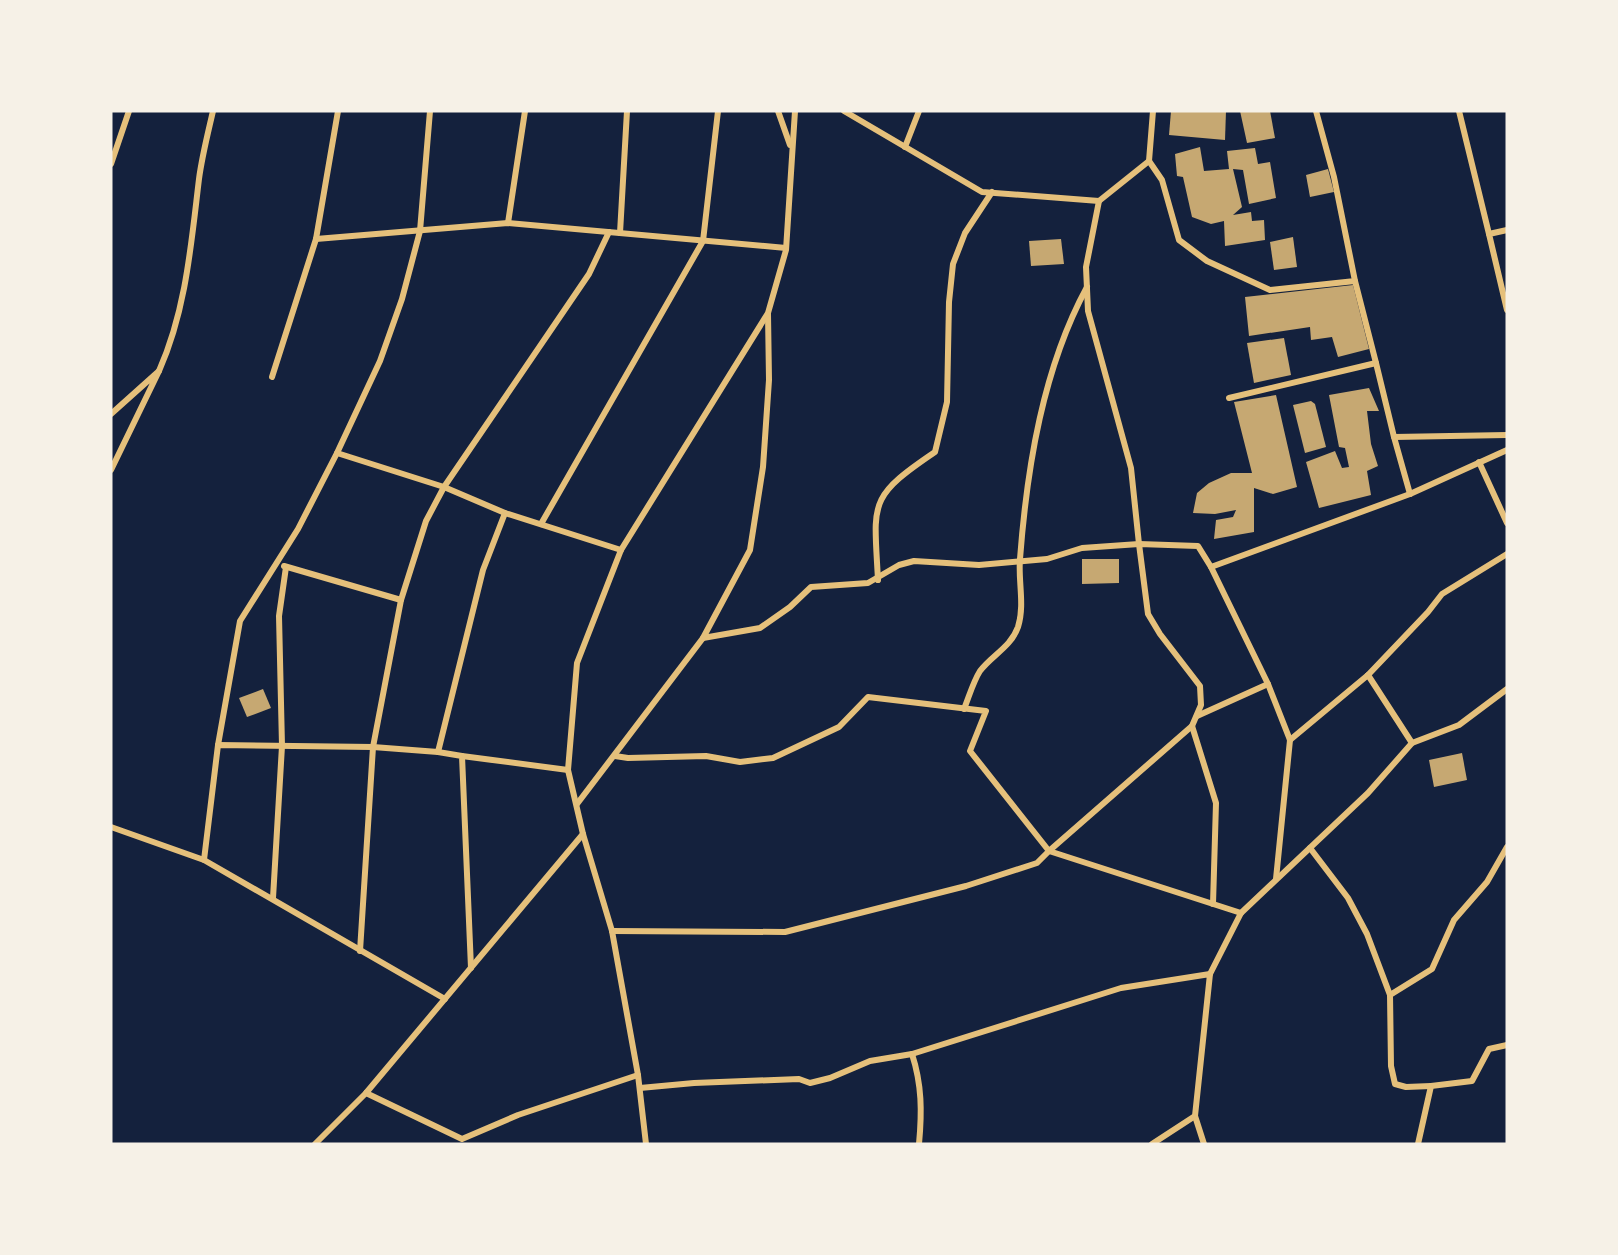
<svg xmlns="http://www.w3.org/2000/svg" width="1618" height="1255" font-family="'Golos Text',sans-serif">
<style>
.building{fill:#c6a872}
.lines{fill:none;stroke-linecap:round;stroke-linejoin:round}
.minor{stroke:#e5c07b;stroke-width:6}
</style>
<rect width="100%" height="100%" fill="#14213d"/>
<g class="building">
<polygon points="1171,111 1226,111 1225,140 1169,135"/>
<polygon points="1240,111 1270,111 1275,138 1247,143"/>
<polygon points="1200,147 1204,171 1229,169 1227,151 1255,148 1258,164 1270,162 1276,198 1249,204 1243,170 1233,169 1242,207 1233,215 1251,212 1252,221 1264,220 1265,240 1225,246 1224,221 1211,224 1192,217 1183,177 1177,176 1175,154"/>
<polygon points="1328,169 1334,192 1310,197 1306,175"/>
<polygon points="1293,237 1297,267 1274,270 1270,242"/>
<polygon points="1061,239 1064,264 1031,266 1029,241"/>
<polygon points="1353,285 1369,349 1338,357 1332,337 1311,340 1310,327 1249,336 1245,297"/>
<polygon points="1284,338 1291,375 1254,383 1247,343"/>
<polygon points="1369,388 1379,411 1367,411 1371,444 1378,466 1367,471 1371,495 1319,508 1306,462 1335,451 1342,468 1349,467 1345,448 1339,447 1329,395"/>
<polygon points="1276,395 1297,487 1273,494 1254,488 1254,532 1214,539 1216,520 1233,517 1236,510 1215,514 1193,513 1197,493 1209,483 1231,473 1252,473 1234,402"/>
<polygon points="1311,401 1315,404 1326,447 1305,453 1293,405"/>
<polygon points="1082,559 1119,559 1119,583 1082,584"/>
<polygon points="263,689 271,708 247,717 239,698"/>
<polygon points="1462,753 1467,780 1434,787 1429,760"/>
</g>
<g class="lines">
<g class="minor">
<polyline points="778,111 790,145"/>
<polyline points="844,111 982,192 1099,201 1149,161"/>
<polyline points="1153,111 1149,161 1162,180 1179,240 1207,261 1270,290 1355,281 1334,177 1316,111"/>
<polyline points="1459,111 1489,234"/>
<polyline points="905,147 919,111"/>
<polyline points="111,164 129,111"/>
<polyline points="508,223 525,111"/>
<polyline points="1507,230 1489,234 1507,310"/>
<polyline points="620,233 627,111"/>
<polyline points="316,239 508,223 786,248"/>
<polyline points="1376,363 1394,437 1507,435"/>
<path d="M159 371C186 310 191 245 199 179 202 156 208 133 213 111"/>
<polyline points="272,377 316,239 338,111"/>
<polyline points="1229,398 1376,363 1355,281"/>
<polyline points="111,414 159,371 111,470"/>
<polyline points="1394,437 1410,494"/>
<polyline points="337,453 444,487 505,513 621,550"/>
<polyline points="1479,462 1507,523"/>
<polyline points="541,524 703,241 718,111"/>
<polyline points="284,566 401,600"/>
<polyline points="1211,567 1268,684 1290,740 1276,879"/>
<path d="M878 580C874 502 867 498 935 452L947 402 949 302 953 264 965 233 992 192"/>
<polyline points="703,638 760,628 790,607 811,587 868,583 899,565 914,561 979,565 1047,559 1082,548 1139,544 1131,468 1088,311 1086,267 1099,201"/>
<polyline points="1368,675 1412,743"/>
<path d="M964 709C969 697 973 682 980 671 992 655 1011 647 1018 627 1025 605 1018 581 1020 559 1027 467 1043 368 1087 287"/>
<polyline points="1197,716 1268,684"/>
<polyline points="1192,726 1216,803 1213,904"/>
<polyline points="1290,740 1368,675 1428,612 1442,594 1507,554"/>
<polyline points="218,745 240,621 298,529 337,453 380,361 402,299 420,231 430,111"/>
<polyline points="438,752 462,756 471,968"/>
<polyline points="462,756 568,770"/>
<polyline points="577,804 703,638 750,550 763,467 769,380 768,314"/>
<polyline points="111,827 204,860"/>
<polyline points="1310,848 1348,898 1367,934 1390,995"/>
<polyline points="273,898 282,746 279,616 286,567"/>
<polyline points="1241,913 1368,793 1412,743 1459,725 1507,689"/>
<polyline points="612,931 785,932 966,886 1037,863 1049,851 970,751 986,711 868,697 839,727 773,758 740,762 706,756 628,758 615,756"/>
<polyline points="360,951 373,747 401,600 426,521 444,487 589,274 609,232"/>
<polyline points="1210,974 1241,913 1049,851 1192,726 1201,705 1200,686 1160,634 1148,614 1139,544 1198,546 1211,567 1410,494 1507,450"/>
<polyline points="445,999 204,860 218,745 373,747 438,752 483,570 505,513"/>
<path d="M912 1054C922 1085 922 1112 919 1144"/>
<polyline points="1431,1086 1406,1087 1395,1084 1391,1066 1390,995 1432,969 1454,920 1487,882 1507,847"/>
<polyline points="640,1088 694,1083 799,1079 810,1083 830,1078 870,1061 912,1054 1121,988 1210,974 1195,1116 1152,1144"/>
<polyline points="366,1093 462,1139 518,1115 638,1075"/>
<polyline points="1195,1116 1204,1144"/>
<polyline points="315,1144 366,1093 583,834"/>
<polyline points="646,1144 638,1075 612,931 583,834 568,770 577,663 621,550 768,313 786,250 795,111"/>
<polyline points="1418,1144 1431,1086 1472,1081 1489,1049 1507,1045"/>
</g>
</g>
<rect width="1618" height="1255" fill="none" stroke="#f6f1e7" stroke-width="225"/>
</svg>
